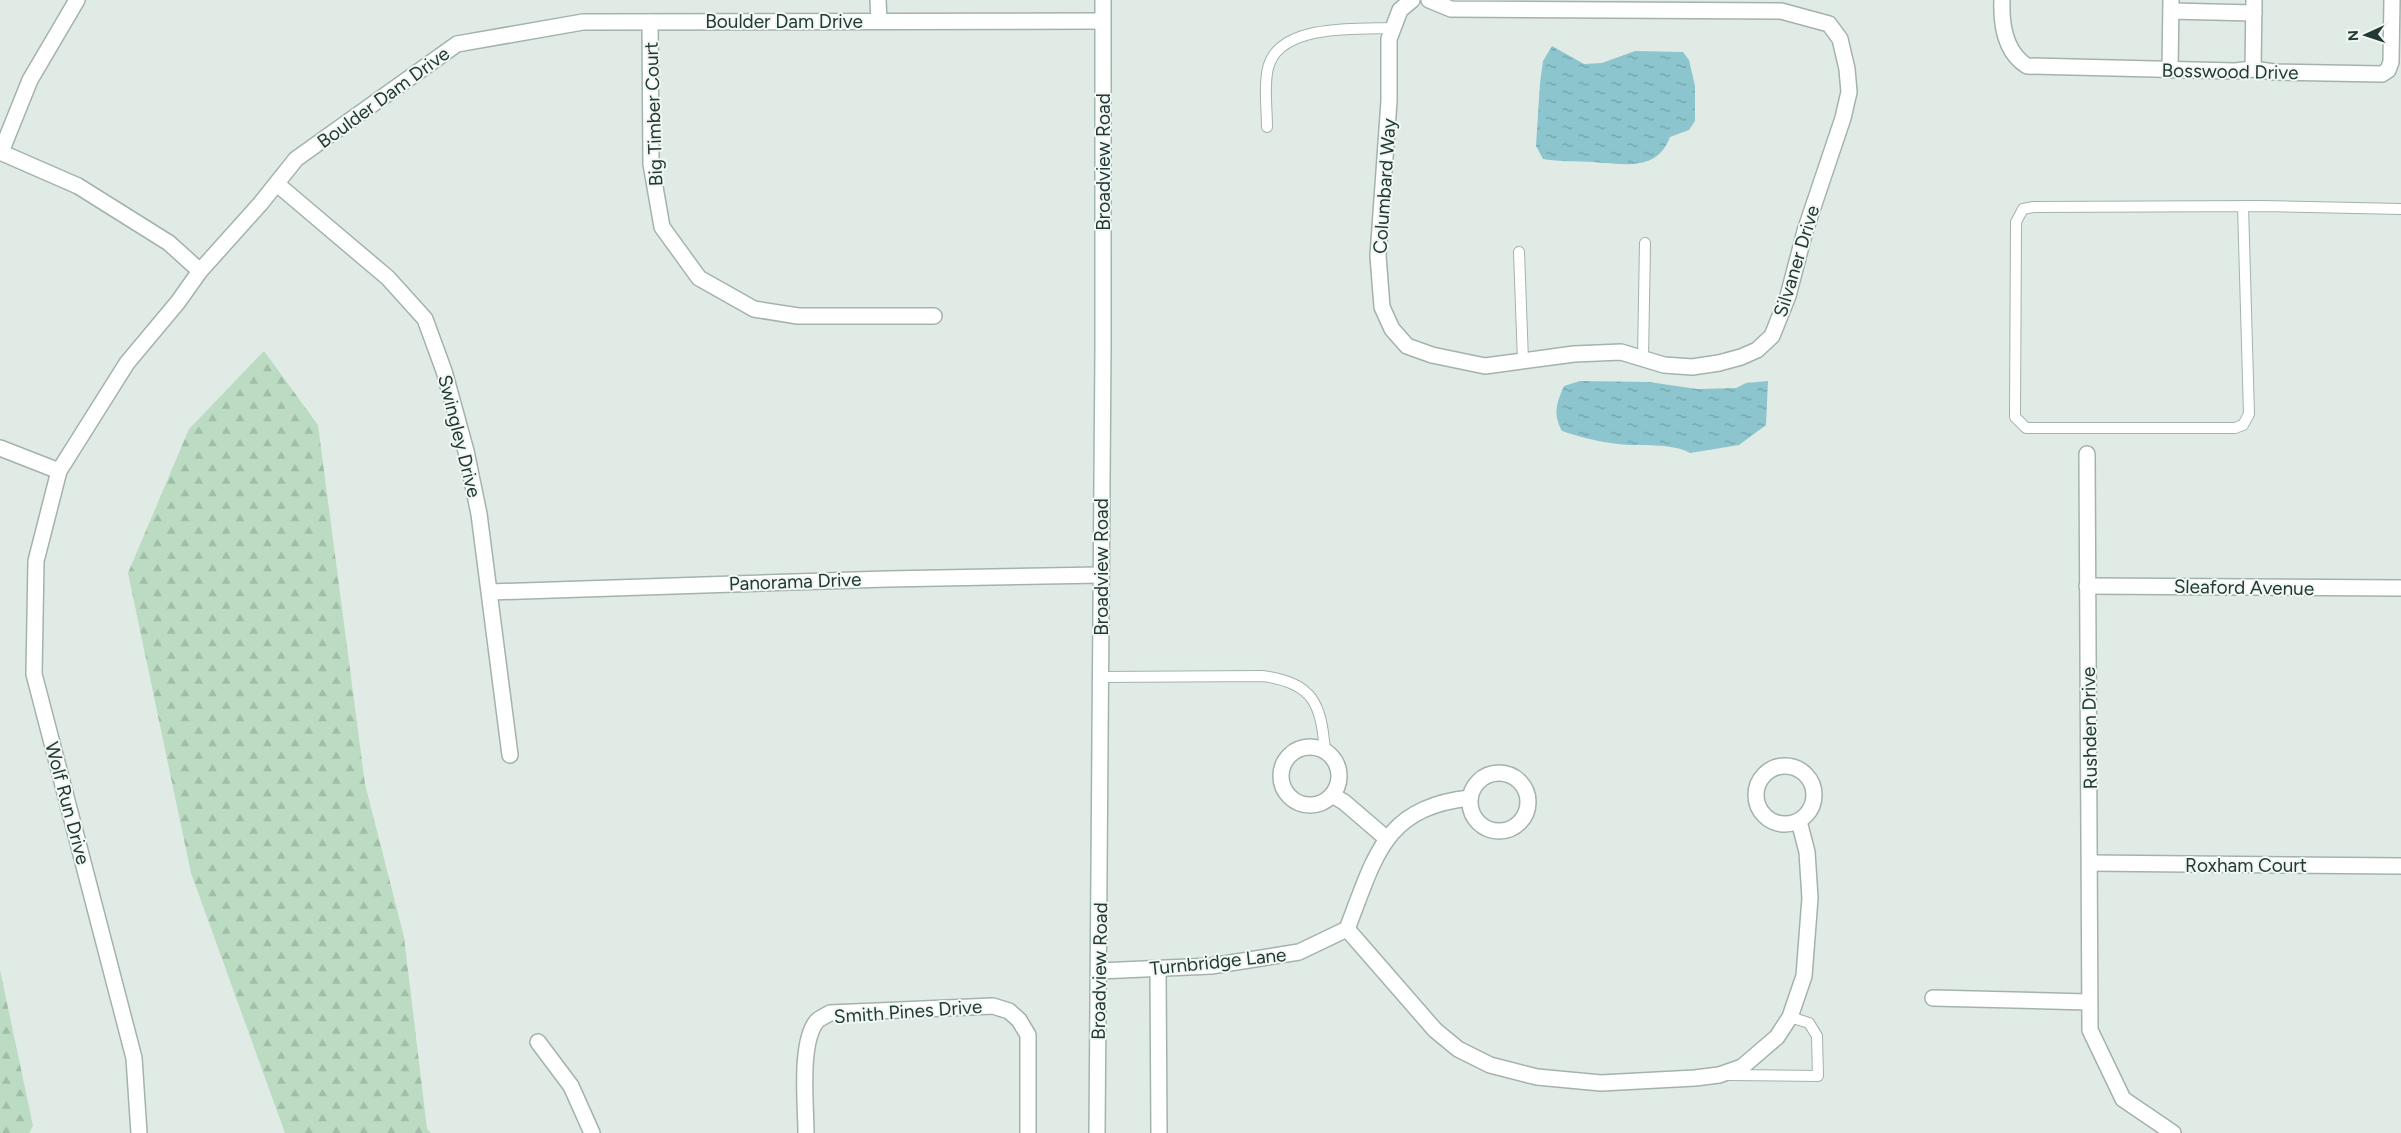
<svg xmlns="http://www.w3.org/2000/svg" width="2401" height="1133" font-family="Figtree,sans-serif">
<style>
.forest{fill:url(#forest-firs)}
.water{fill:url(#water-ripples)}
.lines{fill:none;stroke-linecap:round;stroke-linejoin:round}
.lane-casing{stroke:#a4b2ad;stroke-width:12}
.street-casing{stroke:#a4b2ad;stroke-width:18}
.secondary-casing{stroke:#a0b6ad;stroke-width:18}
.lane{stroke:#fff;stroke-width:10}
.street{stroke:#fff;stroke-width:15}
.secondary{stroke:#fff;stroke-width:15}
.labels{text-anchor:middle;stroke-width:4;stroke-linejoin:round;paint-order:stroke}
.street-label{font-size:19px;fill:#223a33;stroke:#f1f7f4}
</style>
<defs>
<pattern id="forest-firs" width="22" height="20" patternUnits="userSpaceOnUse" patternTransform="scale(1.25)"><rect width="22" height="20" fill="#bbdbc2"/><path d="M5 1l3.5 6h-7zM16 11l3.5 6h-7z" fill="#a0bda7"/></pattern>
<pattern id="water-ripples" width="26" height="14" patternUnits="userSpaceOnUse" patternTransform="scale(1.25)"><rect width="26" height="14" fill="#8cc5cd"/><path d="M2 4q2-2 4 0t4 0M15 11q2-2 4 0t4 0" fill="none" stroke="#72a1a7"/></pattern>
</defs>
<rect width="100%" height="100%" fill="#e1ebe6"/>
<g class="forest">
<polygon points="264,351 318,425 365,784 404,937 427,1129 431,1133 285,1133 191,873 128,573 189,429"/>
<polygon points="0,970 33,1126 29,1133 0,1133"/>
</g>
<g class="water">
<path d="M1552 46 1584 64 1602 63 1635 51 1683 52 1689 60 1695 86V121L1689 130 1670 137C1657 172 1624 164 1593 162 1576 161 1560 162 1543 159L1536 146 1540 83 1543 61Z"/>
<path d="M1580 381 1649 382 1697 389 1736 388 1746 383 1768 381 1766 425 1739 445 1690 453C1670 442 1641 447 1618 444 1599 442 1580 437 1562 431 1553 414 1556 404 1564 386Z"/>
</g>
<g class="lines">
<g class="lane-casing">
<g id="lane">
<path d="M1267 127C1267 109 1263 78 1270 62 1286 24 1359 29 1393 28"/>
<polyline points="2243,206 2249,414 2243,425 2235,428 2026,428 2015,417 2016,222 2023,209 2033,207 2263,206 2401,209"/>
<polyline points="1519,252 1523,361"/>
<polyline points="1643,358 1645,243"/>
<path d="M1100 677 1263 676C1313 683 1321 703 1325 751"/>
<polyline points="1728,1075 1818,1076 1817,1036 1809,1023 1790,1017"/>
</g>
</g>
<g class="street-casing">
<g id="street">
<polyline points="878,0 879,21"/>
<polyline points="1412,0 1400,10 1389,39 1389,101 1378,256 1382,307 1392,329 1407,346 1432,355 1485,366 1574,354 1621,352 1664,365 1692,367 1719,363 1741,357 1757,350 1772,336 1788,296 1805,231 1843,118 1849,92 1847,69 1840,39 1829,24 1781,11 1451,9 1429,0"/>
<path d="M2002 0C2001 24 2005 52 2027 66L2235 71 2253 69 2274 72 2382 74 2388 70 2391 62 2392 0"/>
<polyline points="2171,11 2254,13"/>
<polyline points="650,22 651,164 662,227 699,278 754,309 798,316 934,316"/>
<polyline points="2253,69 2254,0"/>
<polyline points="2170,70 2171,0"/>
<polyline points="0,152 78,186 169,243 200,271"/>
<polyline points="1,152 30,80 77,0"/>
<polyline points="277,184 388,278 425,319 444,371 466,451 479,514 510,755"/>
<polyline points="0,448 59,471"/>
<polyline points="2087,454 2090,1030 2123,1099 2173,1133"/>
<polyline points="2087,586 2401,588"/>
<polyline points="490,592 887,579 1100,575"/>
<circle cx="1310" cy="776" r="29"/>
<circle cx="1785" cy="795" r="29"/>
<circle cx="1499" cy="802" r="29"/>
<polyline points="1332,795 1344,802 1386,838"/>
<polyline points="2090,863 2401,866"/>
<polyline points="1347,929 1435,1030 1458,1049 1490,1065 1537,1077 1601,1083 1695,1078 1719,1075 1742,1067 1777,1037 1790,1017 1804,976 1810,898 1807,852 1799,821"/>
<polyline points="1158,969 1159,1133"/>
<path d="M1099 971 1211 966 1299 952 1347 929C1375 858 1383 807 1470 798"/>
<polyline points="1933,998 2088,1002"/>
<polyline points="538,1042 571,1086 592,1133"/>
<polyline points="139,1133 134,1058 34,674 36,561 59,471 127,363 178,302 200,271 261,203 296,159 457,44 583,22 1102,21"/>
<path d="M806 1133C806 1105 799 1042 817 1021 820 1018 827 1015 830 1013L993 1006 1009 1011 1019 1020 1028 1035V1133"/>
</g>
</g>
<g class="secondary-casing">
<polyline id="secondary" points="1097,1133 1103,349 1103,0"/>
</g>
<use href="#lane" class="lane"/>
<use href="#street" class="street"/>
<use href="#secondary" class="secondary"/>
</g>
<g class="labels">
<g class="street-label">
<text x="784" y="28">Boulder Dam Drive</text>
<text transform="translate(2230 71) rotate(1)" y="7">Bosswood Drive</text>
<text transform="translate(383 97) rotate(-36)" y="7">Boulder Dam Drive</text>
<text transform="translate(653 114) rotate(-92)" y="7">Big Timber Court</text>
<text transform="translate(1103 162) rotate(-90)" y="7">Broadview Road</text>
<text transform="translate(1384 186) rotate(-86)" y="7">Columbard Way</text>
<text transform="translate(1796 261) rotate(-73)" y="7">Silvaner Drive</text>
<text transform="translate(460 436) rotate(76)" y="7">Swingley Drive</text>
<text transform="translate(1101 567) rotate(-90)" y="7">Broadview Road</text>
<text transform="translate(795 581) rotate(-2)" y="7">Panorama Drive</text>
<text transform="translate(2244 587) rotate(1)" y="7">Sleaford Avenue</text>
<text transform="translate(2089 728) rotate(-91)" y="7">Rushden Drive</text>
<text transform="translate(68 803) rotate(75)" y="7">Wolf Run Drive</text>
<text x="2246" y="872">Roxham Court</text>
<text transform="translate(1218 961) rotate(-6)" y="7">Turnbridge Lane</text>
<text transform="translate(1099 971) rotate(-89)" y="7">Broadview Road</text>
<text transform="translate(908 1011) rotate(-4)" y="7">Smith Pines Drive</text>
</g>
</g>
<g transform="translate(2366 35) rotate(267)" stroke="#f1f7f4" stroke-width="4" paint-order="stroke">
<path d="M0-4L9 19L0 12L-9 19Z" fill="#223a33"/>
<text y="-8" font-size="14" font-weight="bold" text-anchor="middle" fill="#223a33">N</text>
</g>
</svg>
